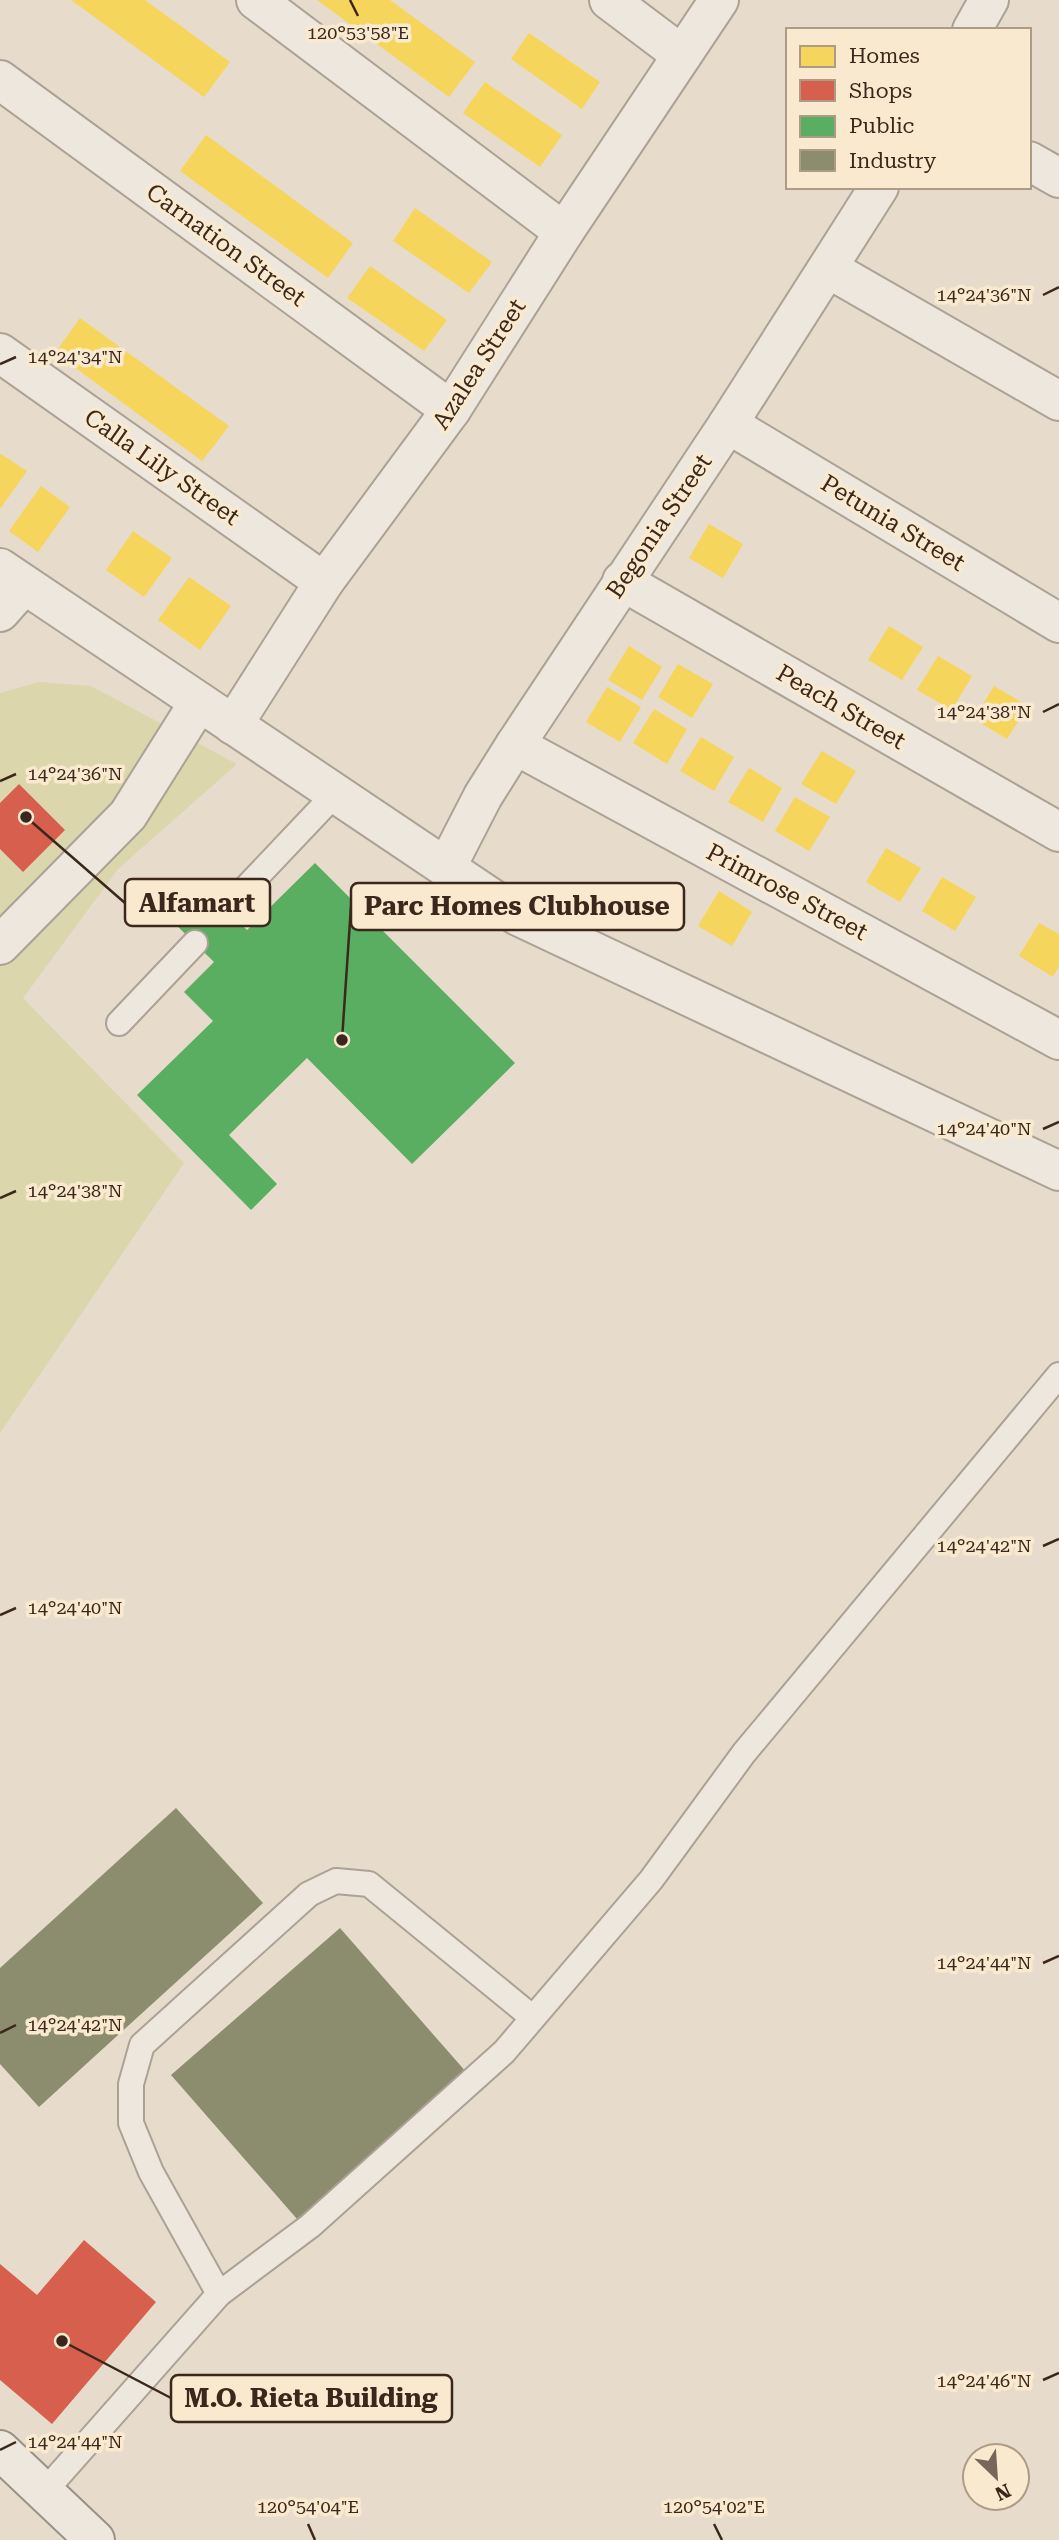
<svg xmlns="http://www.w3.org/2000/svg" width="1059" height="2540" font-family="'Roboto Serif',serif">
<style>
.green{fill:#dbd6ac}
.homes{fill:#f6d55c}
.shops{fill:#d6604d}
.public{fill:#5aae61}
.industry{fill:#8c8c6e}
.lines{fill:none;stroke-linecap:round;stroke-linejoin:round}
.lane-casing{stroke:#aca195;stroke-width:28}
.street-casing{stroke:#aca195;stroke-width:42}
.secondary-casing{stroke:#9b9084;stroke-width:42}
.lane{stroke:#eee7dd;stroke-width:24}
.street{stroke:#eee7dd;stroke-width:38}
.secondary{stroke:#eee7dd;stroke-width:38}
.ticks{fill:none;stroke:#3b271b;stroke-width:2.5}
.labels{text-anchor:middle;stroke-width:7;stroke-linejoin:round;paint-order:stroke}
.street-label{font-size:24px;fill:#3b271b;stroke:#f9e9cf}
.ticks-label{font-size:18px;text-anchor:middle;fill:#3b271b;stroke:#f9e9cf;stroke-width:7;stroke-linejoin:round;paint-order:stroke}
.leader{fill:none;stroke:#3b271b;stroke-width:2.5}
.callout-dot{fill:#3b271b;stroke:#f9e9cf;stroke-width:2.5}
.callout{fill:#f9e9cf;stroke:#3b271b;stroke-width:2.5}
.callout-label{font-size:26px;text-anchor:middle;font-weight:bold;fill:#3b271b}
</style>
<rect width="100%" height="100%" fill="#e7dccb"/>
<polygon class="green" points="39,682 91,686 237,764 118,869 23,998 184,1163 0,1433 0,693"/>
<g class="homes">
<polygon points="71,0 145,0 230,62 204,97"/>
<polygon points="317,0 390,0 475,62 449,97"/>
<polygon points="529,33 600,82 582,109 511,59"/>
<polygon points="485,82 562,135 540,167 463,113"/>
<polygon points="206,135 353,243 328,278 180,171"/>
<polygon points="415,208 492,262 469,293 393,241"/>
<polygon points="370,266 447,320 424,351 347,298"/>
<polygon points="80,318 229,426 202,461 55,353"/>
<polygon points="1,454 27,471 0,509 0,455"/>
<polygon points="41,486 70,507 38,552 9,531"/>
<polygon points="709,524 743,544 723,578 689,558"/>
<polygon points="133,531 172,558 144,597 106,570"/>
<polygon points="189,577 231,606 200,650 158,620"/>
<polygon points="889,626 923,647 902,680 868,660"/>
<polygon points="629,646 662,667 642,700 608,680"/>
<polygon points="938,656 972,676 952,710 917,690"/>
<polygon points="678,664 713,684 692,718 658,697"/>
<polygon points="994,686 1028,706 1007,739 974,719"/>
<polygon points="607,687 641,707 620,742 586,722"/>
<polygon points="654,709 687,729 667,764 633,743"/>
<polygon points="701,737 734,757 714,791 680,771"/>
<polygon points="822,751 856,771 836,804 801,784"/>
<polygon points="749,768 782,788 763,822 728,802"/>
<polygon points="795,797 830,817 809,851 775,831"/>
<polygon points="886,848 921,868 900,902 866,882"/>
<polygon points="942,877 976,897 955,931 922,911"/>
<polygon points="719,891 752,912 732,946 698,926"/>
<polygon points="1039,923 1059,934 1059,966 1053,977 1019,956"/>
</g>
<g class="shops">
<polygon points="19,784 65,830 23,872 0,849 0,803"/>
<polygon points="84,2240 156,2302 52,2424 0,2380 0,2264 37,2295"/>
</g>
<polygon class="public" points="315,863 515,1063 412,1164 307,1058 229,1135 277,1184 251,1210 137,1095 213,1021 184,992 214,962 168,917 201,884 247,930"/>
<g class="industry">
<polygon points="176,1808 263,1903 39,2107 0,2064 0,1968"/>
<polygon points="340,1928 467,2073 297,2219 171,2075"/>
</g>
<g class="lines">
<g class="lane-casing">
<g id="lane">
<polyline points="226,909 336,793"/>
<polyline points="119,1023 195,943"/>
<polyline points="219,2294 151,2172 131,2123 131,2084 142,2045 309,1894 336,1881 369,1884 532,2017"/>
<polyline points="44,2492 219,2294 310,2226 504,2052 651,1880 744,1753 1059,1375"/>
</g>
</g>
<g class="street-casing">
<g id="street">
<polyline points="256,0 564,232"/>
<polyline points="609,0 682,55"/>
<polyline points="972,30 989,0"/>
<polyline points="0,80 451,410"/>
<polyline points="1029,161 1059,178"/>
<polyline points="829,269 1059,401"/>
<polyline points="0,353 324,582"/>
<polyline points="728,424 1059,623"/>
<polyline points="0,568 518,916 1059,1171"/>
<polyline points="622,581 1059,832"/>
<polyline points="0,612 24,585"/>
<polyline points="233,725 324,582 451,410 564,232 719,0"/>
<polyline points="515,745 1059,1040"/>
<polyline points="446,868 483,796 515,745 728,424 879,187"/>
<polyline points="0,945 128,815 199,702"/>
</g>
</g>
<g class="secondary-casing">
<polyline id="secondary" points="0,2450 95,2540"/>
</g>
<use href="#lane" class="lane"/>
<use href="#street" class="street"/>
<use href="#secondary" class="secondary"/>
</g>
<path class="ticks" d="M350 0 358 16M1043 295 1059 287M0 364 16 357M1043 712 1059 704M0 781 16 774M1043 1129 1059 1122M0 1198 16 1191M1043 1546 1059 1539M0 1615 16 1608M1043 1963 1059 1956M0 2033 16 2025M1043 2380 1059 2373M0 2450 16 2442M308 2524 315 2540M714 2524 722 2540"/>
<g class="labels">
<g class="street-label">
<text transform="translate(226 245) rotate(36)" y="8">Carnation Street</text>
<text transform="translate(479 364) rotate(-57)" y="8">Azalea Street</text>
<text transform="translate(162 467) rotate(35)" y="8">Calla Lily Street</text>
<text transform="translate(893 523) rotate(31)" y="8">Petunia Street</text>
<text transform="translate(659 526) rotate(-56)" y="8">Begonia Street</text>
<text transform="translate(841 707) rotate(30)" y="8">Peach Street</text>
<text transform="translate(787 892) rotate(28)" y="8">Primrose Street</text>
</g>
</g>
<g class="ticks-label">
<text x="358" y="39">120°53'58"E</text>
<text x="984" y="301">14°24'36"N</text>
<text x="75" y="363">14°24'34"N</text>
<text x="984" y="718">14°24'38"N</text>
<text x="75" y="780">14°24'36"N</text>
<text x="984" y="1135">14°24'40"N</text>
<text x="75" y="1197">14°24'38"N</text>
<text x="984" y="1552">14°24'42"N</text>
<text x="75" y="1614">14°24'40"N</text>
<text x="984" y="1969">14°24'44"N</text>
<text x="75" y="2031">14°24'42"N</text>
<text x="984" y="2387">14°24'46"N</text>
<text x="75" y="2448">14°24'44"N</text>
<text x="308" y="2513">120°54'04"E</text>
<text x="714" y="2513">120°54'02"E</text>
</g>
<path class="leader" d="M26 817L125 903M342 1040L351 906M62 2341L171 2398"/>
<g class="callout-dot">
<circle cx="26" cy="817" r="7"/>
<circle cx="342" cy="1040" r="7"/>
<circle cx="62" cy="2341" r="7"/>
</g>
<g class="callout">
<rect x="125" y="879" width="145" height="47" rx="7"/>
<rect x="351" y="883" width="333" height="47" rx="7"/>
<rect x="171" y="2375" width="281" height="47" rx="7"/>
</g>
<g class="callout-label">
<text x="197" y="912">Alfamart</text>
<text x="517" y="915">Parc Homes Clubhouse</text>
<text x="311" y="2407">M.O. Rieta Building</text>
</g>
<rect x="786" y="28" width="245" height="161" fill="#f9e9cf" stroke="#ad9b87" stroke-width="2"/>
<rect x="800" y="46" width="35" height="21" fill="#f6d55c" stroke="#ad9b87" stroke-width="2"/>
<text x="849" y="63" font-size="21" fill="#3b271b">Homes</text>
<rect x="800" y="80" width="35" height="21" fill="#d6604d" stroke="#ad9b87" stroke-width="2"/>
<text x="849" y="98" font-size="21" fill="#3b271b">Shops</text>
<rect x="800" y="116" width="35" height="21" fill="#5aae61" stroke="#ad9b87" stroke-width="2"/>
<text x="849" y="133" font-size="21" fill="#3b271b">Public</text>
<rect x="800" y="150" width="35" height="21" fill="#8c8c6e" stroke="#ad9b87" stroke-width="2"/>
<text x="849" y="168" font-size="21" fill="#3b271b">Industry</text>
<g transform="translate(996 2477) rotate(155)"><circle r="33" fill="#f9e9cf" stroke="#ad9b87" stroke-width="2"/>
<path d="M0-5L12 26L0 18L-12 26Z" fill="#776659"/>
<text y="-10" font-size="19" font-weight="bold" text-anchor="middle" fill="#3b271b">N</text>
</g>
</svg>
